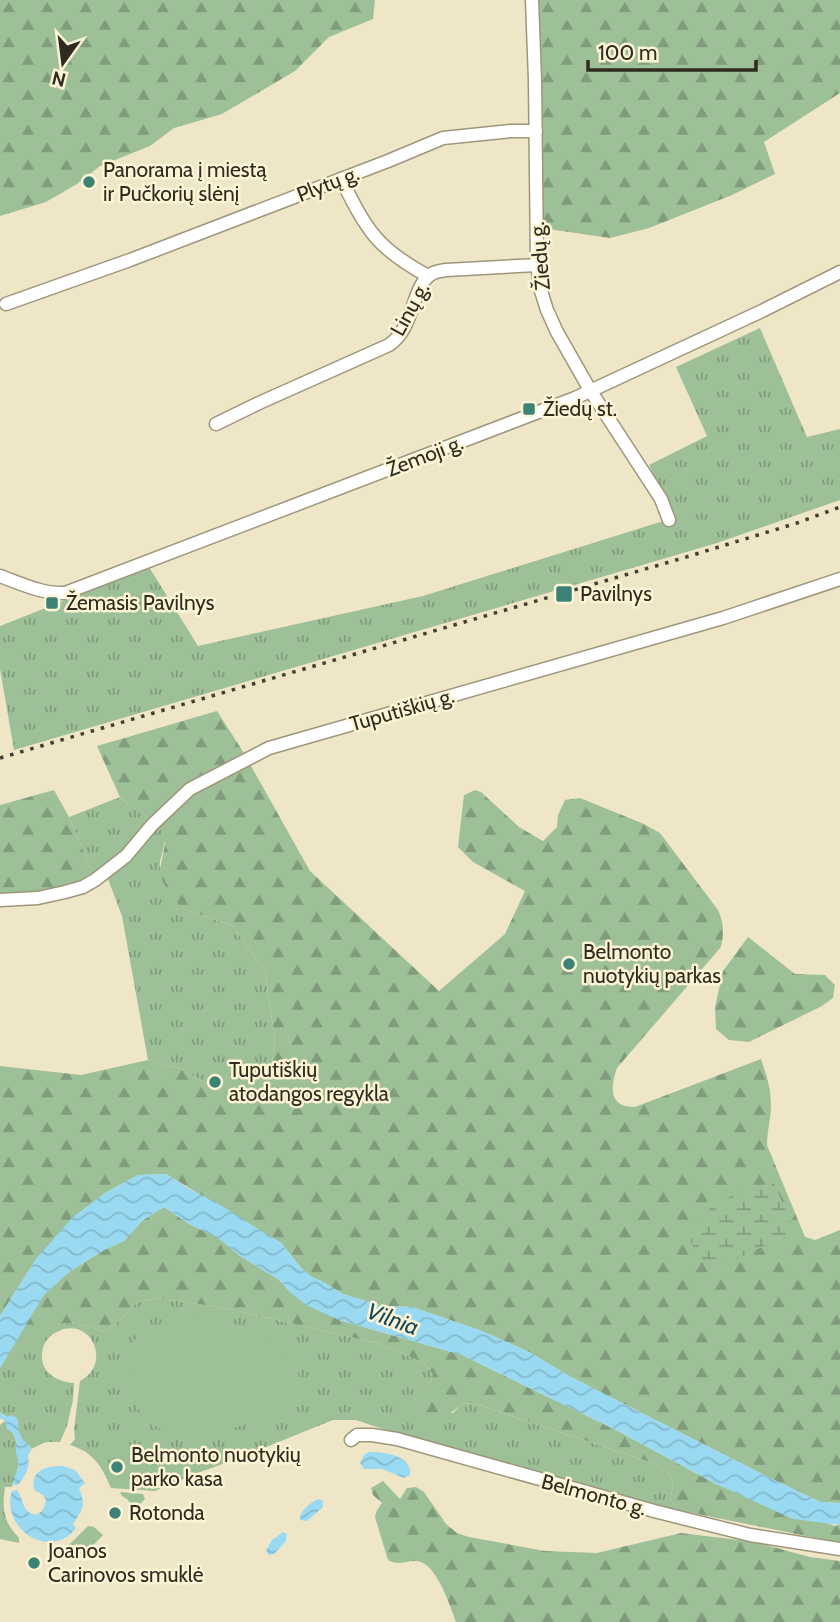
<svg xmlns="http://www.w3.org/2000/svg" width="840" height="1622" font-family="Cabin,sans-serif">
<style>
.grass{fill:url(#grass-tufts)}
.forest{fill:url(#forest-firs)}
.wetland{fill:url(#wetland-marsh)}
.pitch{fill:#9dc098}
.water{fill:url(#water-waves)}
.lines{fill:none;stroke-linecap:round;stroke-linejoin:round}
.minor-casing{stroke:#9f967a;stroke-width:15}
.minor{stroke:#fff;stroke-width:12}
.rail{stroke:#433f32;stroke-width:3.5;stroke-dasharray:3.5 7;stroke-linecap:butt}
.poi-dot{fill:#3d8277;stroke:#fdf3d5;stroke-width:2.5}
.labels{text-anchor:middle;stroke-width:5;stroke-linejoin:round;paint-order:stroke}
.poi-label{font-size:21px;fill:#2f2b20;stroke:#fdf3d5;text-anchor:start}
.street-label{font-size:21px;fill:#2f2b20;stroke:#fdf3d5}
.water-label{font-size:23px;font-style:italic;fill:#14495a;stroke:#fdf3d5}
</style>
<defs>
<pattern id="grass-tufts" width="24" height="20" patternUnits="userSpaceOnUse" patternTransform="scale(1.75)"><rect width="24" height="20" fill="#9dc098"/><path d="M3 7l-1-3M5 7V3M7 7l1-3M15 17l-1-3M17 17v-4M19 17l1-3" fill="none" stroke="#809c7c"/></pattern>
<pattern id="forest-firs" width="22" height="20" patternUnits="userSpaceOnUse" patternTransform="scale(1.75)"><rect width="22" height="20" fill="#9dc098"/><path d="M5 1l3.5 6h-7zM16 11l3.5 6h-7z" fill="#809c7c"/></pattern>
<pattern id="wetland-marsh" width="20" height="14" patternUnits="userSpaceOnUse" patternTransform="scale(1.75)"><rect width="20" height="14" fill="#9dc098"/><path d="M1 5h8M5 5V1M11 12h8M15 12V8" fill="none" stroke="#809c7c"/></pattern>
<pattern id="water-waves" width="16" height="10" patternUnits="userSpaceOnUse" patternTransform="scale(1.75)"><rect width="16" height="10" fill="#99d9f1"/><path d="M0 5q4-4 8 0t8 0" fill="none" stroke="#84bace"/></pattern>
</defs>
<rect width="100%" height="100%" fill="#efe6c8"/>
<g class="grass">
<polygon points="760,328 807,437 840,429 840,500 717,543 14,750 0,669 0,626 149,567 198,646 423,596 673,518 649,465 707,436 676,367"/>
<path d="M120 797C132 810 153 816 162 831 169 845 158 857 160 869 162 877 177 900 182 908L233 926 265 973 275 1038 270 1080 261 1100 230 1096 178 1068 148 1060 122 916 103 866 89 878 91 869 69 817Z"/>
<path d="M158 1298 225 1308 380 1344 424 1363 433 1374 431 1382 411 1403 453 1413 461 1404 473 1403 647 1461C669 1471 677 1474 670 1500L678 1510H668L404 1436 356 1420H333L242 1457 203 1471 155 1491 111 1488C102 1466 93 1452 70 1445L75 1439 74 1429 80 1381C114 1362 89 1315 57 1332 50 1335 45 1341 43 1348 37 1370 55 1382 74 1383L73 1400 67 1426 60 1442H46L31 1449 30 1446 23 1441 17 1428 18 1421 7 1417 0 1412V1368L14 1344C43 1350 37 1331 56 1325 72 1320 90 1327 105 1332L118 1322 137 1302Z"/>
<path d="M5 1421C7 1427 12 1430 14 1436 18 1443 19 1456 18 1465 18 1473 13 1479 12 1487H5C2 1509 3 1521 19 1538V1543L0 1539V1425Z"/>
<polygon points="120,1492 143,1494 145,1499 134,1510 128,1500 122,1496"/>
<polygon points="88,1526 94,1527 103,1535 84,1555 66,1551 66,1546 71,1543"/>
</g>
<g class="forest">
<polygon points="0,0 375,0 373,19 329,37 295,71 222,114 174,128 150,146 100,166 77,184 46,202 0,216"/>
<polygon points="537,0 840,0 840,93 764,142 775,174 732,195 649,228 610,238 541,228"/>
<path d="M217 711 242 750 310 871 439 991 505 934 525 891 473 862 458 847 464 795 475 790 481 792 519 827 543 841 557 827 558 815 565 800 580 798 644 824 660 833 718 910C724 923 724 933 721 947L617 1068C610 1087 609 1108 635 1107L761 1059C766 1074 771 1088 771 1105 771 1118 767 1131 767 1145L805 1237 815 1240 840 1230V1503L820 1502 764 1475 571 1377 529 1352 482 1331 412 1307 382 1306 343 1294 321 1281 312 1277 302 1269 281 1243 166 1174 138 1175 105 1193 36 1259 0 1316V1066L81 1075 148 1060 178 1068 230 1096 261 1099 270 1080 275 1038 265 973 233 926 182 908 172 897 163 882 160 869 165 844 162 832 149 818 136 811 120 797 97 746Z"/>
<polygon points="54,790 69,817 91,869 89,878 49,890 0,896 0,805"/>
<polygon points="748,937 795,974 825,975 835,985 833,998 822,1006 749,1042 729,1040 716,1029 715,1007 723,971"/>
<path d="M164 1207 189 1224 219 1238 240 1256 278 1279 290 1292 339 1320 462 1355 616 1430 716 1484 835 1526 840 1525V1543L678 1510 670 1500C677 1474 669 1471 647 1461L473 1403 461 1404C447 1418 439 1419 419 1420L410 1413 411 1403 431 1382 433 1374 424 1363 380 1344 225 1308 158 1298 137 1302 118 1322 105 1332C90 1327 72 1320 56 1325 36 1332 45 1351 14 1344L43 1295 69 1272 104 1250 124 1241 143 1220Z"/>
<path d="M383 1481 400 1499 407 1488 416 1487 424 1492 446 1524 457 1533 469 1537 545 1551 597 1553 681 1533 755 1542 810 1557 840 1561V1622H456C450 1606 436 1560 415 1561 404 1561 398 1566 388 1560L375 1517 377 1510 382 1503 373 1495 371 1488Z"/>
</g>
<path class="wetland" d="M774 1183 795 1232 725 1264 712 1267 698 1257 690 1240C693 1233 696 1226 700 1220 716 1196 748 1190 774 1183Z"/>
<path class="pitch" d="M203 1317C236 1322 284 1336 297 1370 300 1378 301 1388 295 1395 271 1426 170 1452 143 1416 135 1406 133 1394 130 1381 116 1328 162 1320 203 1317Z"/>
<g class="water">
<polygon points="166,1174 186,1187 217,1203 281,1243 302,1269 312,1277 321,1281 343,1294 382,1306 412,1307 482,1331 529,1352 571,1377 764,1475 820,1502 840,1503 840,1525 793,1519 716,1484 616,1430 462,1355 339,1320 306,1305 290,1292 278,1279 240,1256 218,1238 189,1224 164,1207 143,1220 124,1241 104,1250 69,1272 44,1295 0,1368 0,1316 36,1259 72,1218 105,1193 138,1175"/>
<path d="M0 1412 6 1417 12 1415 17 1418C20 1433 17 1436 30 1446L31 1451 28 1455C30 1469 26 1475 18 1485H13C13 1477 17 1474 18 1467 20 1457 13 1453 17 1442L13 1433 7 1429 5 1421 0 1418Z"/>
<path d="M369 1452C384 1451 413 1456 410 1475L404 1478 382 1469H364L360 1463 364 1455Z"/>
<path d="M63 1466 75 1470 85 1483 79 1488C86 1506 83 1508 73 1524L76 1528C73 1532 68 1537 63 1539 35 1552 2 1521 12 1491L17 1490C21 1496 22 1502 25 1508 34 1521 45 1512 46 1500L43 1495 34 1490C31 1470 45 1466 63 1466Z"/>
<path d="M318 1499 323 1501V1507L307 1521 300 1520C299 1511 310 1503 318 1499Z"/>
<polygon points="283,1532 287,1534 286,1541 274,1554 269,1555 266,1551 272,1540"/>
</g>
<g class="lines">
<g class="minor-casing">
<g id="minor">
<polyline points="532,0 535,80 537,265 541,291 547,310 557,332 590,390 661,499 669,520"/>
<path d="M341 179C367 230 376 248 428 276"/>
<polyline points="6,304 130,260 388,161 443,138 511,131 536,131"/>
<path d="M216 424 259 403 389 345C415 327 411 289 430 275 435 271 440 271 446 270L537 265"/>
<path d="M0 576C22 584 42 594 65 593L575 398 762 311 840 272"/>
<polyline points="0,900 38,898 65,892 83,887 95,880 126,856 152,825 190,789 269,748 723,618 840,579"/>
<polyline points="351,1440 357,1435 372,1435 397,1439 654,1511 750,1535 840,1549"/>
</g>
</g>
<use href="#minor" class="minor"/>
<polyline class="rail" points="0,758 683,558 797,523 840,507"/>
</g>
<g class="poi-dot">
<circle cx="89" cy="182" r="7"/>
<rect x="522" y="402" width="14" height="14" rx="3.5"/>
<rect x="555" y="585" width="18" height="18" rx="3.5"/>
<rect x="45" y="596" width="14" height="14" rx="3.5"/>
<circle cx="569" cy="964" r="7"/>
<circle cx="215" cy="1082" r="7"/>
<circle cx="117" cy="1467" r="7"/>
<circle cx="115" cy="1513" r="7"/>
<circle cx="34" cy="1563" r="7"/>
</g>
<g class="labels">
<g class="poi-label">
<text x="103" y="177">Panorama į miestą<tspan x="103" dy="24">ir Pučkorių slėnį</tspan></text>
<text x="543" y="416">Žiedų st.</text>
<text x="580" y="601">Pavilnys</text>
<text x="66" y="610">Žemasis Pavilnys</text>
<text x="583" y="959">Belmonto<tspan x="583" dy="24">nuotykių parkas</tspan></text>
<text x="229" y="1077">Tuputiškių<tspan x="229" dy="24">atodangos regykla</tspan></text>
<text x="131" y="1462">Belmonto nuotykių<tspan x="131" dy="24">parko kasa</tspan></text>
<text x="129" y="1520">Rotonda</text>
<text x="48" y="1558">Joanos<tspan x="48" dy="24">Carinovos smuklė</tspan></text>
</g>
<g class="street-label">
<text transform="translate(328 184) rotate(-21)" y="7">Plytų g.</text>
<text transform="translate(540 256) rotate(-95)" y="7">Žiedų g.</text>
<text transform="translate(410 309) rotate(-61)" y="7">Linų g.</text>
<text transform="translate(425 456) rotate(-21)" y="7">Žemoji g.</text>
<text transform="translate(402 710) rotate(-16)" y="7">Tuputiškių g.</text>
<text transform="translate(594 1495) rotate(15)" y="7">Belmonto g.</text>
</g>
<g class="water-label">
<text transform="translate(393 1319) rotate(20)" y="8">Vilnia</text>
</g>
</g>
<g transform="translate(63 63) rotate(194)" stroke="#fdf3d5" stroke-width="5" paint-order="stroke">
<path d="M0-5L12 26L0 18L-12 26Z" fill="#2f2b20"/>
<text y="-10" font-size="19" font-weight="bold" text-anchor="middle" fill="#2f2b20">N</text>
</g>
<path d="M588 60v10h168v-10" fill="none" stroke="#2f2b20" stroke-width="3.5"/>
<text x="598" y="60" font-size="21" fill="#2f2b20" stroke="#fdf3d5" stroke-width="5" paint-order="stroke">100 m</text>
</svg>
